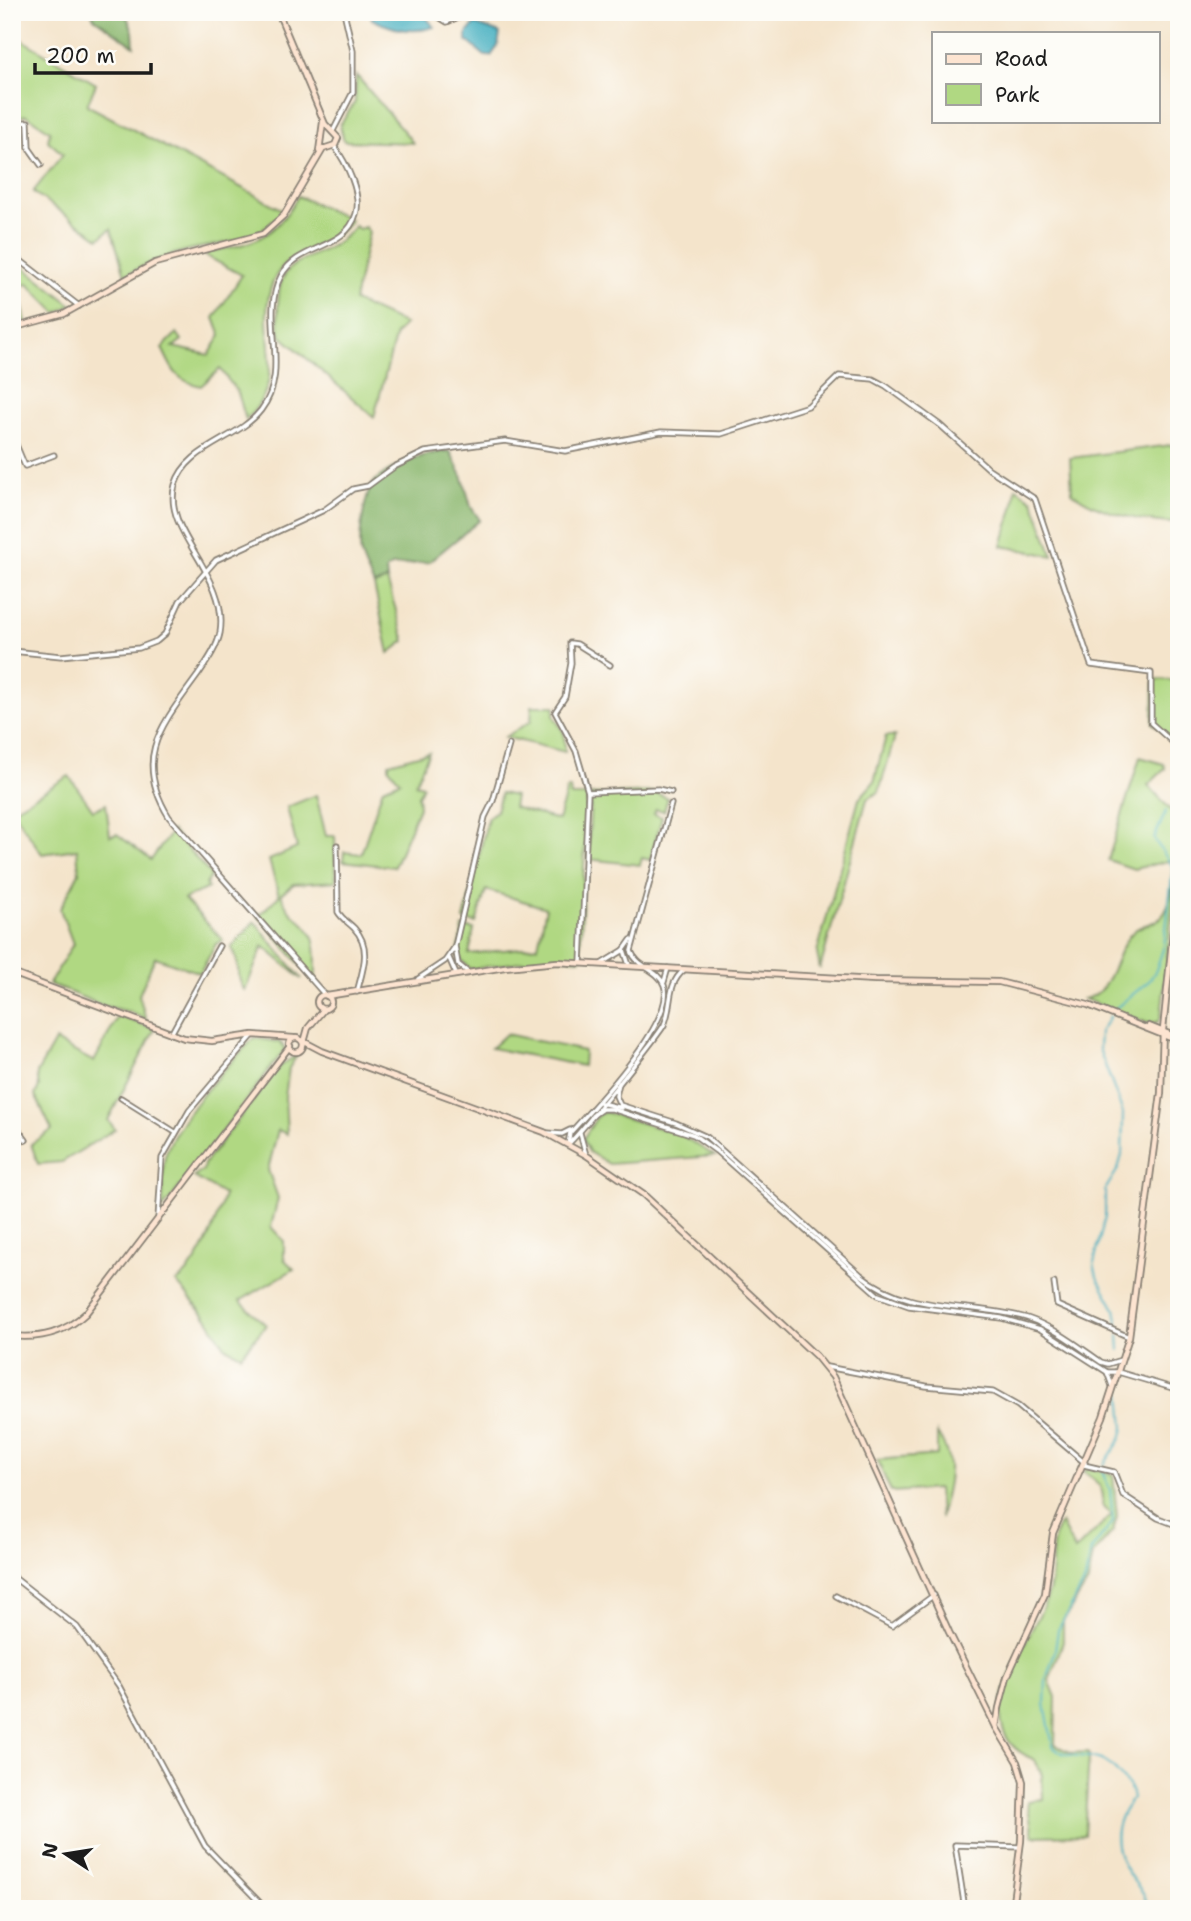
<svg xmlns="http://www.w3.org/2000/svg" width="1191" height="1921" font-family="'Shantell Sans',sans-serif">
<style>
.green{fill:#b0d882;stroke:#667a4f;stroke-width:2}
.forest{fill:#8cb870;stroke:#546a46;stroke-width:2}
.water{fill:#42aec0;stroke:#2f656e;stroke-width:2}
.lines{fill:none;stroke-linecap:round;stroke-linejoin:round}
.stream{stroke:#42aec0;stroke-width:2}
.street-casing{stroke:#888074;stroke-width:7}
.secondary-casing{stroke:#888074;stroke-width:8}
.street{stroke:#fff;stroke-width:3.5}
.secondary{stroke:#fde4d1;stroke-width:4.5}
</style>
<rect width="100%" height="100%" fill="#fdfcf7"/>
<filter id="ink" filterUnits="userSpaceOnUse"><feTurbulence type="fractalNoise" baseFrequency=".0143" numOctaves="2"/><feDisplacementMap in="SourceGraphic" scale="14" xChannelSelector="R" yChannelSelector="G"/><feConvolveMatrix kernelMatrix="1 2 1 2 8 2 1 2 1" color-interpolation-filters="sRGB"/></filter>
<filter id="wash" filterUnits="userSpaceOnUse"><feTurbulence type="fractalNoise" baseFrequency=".00686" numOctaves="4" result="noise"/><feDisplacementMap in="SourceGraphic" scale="28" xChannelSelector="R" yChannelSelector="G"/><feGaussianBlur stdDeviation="1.57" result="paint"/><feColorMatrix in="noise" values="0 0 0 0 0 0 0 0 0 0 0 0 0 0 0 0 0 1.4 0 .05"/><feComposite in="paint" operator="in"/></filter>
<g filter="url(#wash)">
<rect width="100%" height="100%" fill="#f4e4cb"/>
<g class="green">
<path d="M12 34 96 84 87 105 283 210C262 243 220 242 185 251 164 256 144 265 125 275L111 229 99 238 33 192 63 154 48 141 50 131 26 115 12 119Z"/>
<polygon points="356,75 407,135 413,143 344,141 340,125 355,102"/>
<path d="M298 196 351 220C331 250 288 245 273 282 253 333 293 373 246 420L238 393 220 369 201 386C175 380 173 371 162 348L177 333 182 340 173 347 209 355 221 335 214 318 242 275 206 256 207 252C255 243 273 240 298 196Z"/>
<path d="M355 226 359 229 365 227 369 232 354 301 405 324 396 334 374 417 280 335C267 238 316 274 355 226Z"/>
<polygon points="12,258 72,305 57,313 28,284 17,286 26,321 20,323 12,294"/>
<path d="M1179 444V523C1145 523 1098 513 1072 492L1070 458Z"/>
<polygon points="1016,488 1033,500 1053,556 1002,546 1014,505"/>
<polygon points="387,580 405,641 389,653 374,585"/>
<polygon points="1154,679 1179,681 1179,746 1153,723"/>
<polygon points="532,706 555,706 554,716 564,733 565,752 505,737 531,721"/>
<polygon points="886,736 895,736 879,792 867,799 820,969 817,953 859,799 874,782"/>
<polygon points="429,752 415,784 423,786 418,796 419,807 394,867 343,861 344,852 361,854 383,788 400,781 389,768 389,763"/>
<polygon points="1140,757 1164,764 1165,769 1148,785 1179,819 1177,859 1134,869 1108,860"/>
<polygon points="69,776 93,810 106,804 110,836 117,834 151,860 172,831 211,875 206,885 208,888 184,899 223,940 216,944 200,973 155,957 139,995 146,1020 131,1012 104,1006 49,984 73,944 60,909 79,873 77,849 42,854 12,810"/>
<polygon points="567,789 570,789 571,796 587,796 580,959 556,957 470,969 457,956 463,927 474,929 469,954 538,946 546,908 486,890 476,923 464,920 488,817 496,811 501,793 515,796 513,807 558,820"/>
<polygon points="652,792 668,798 664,811 656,809 654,814 662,817 650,860 642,858 640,865 588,859 591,795"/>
<path d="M316 795 326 836H335L336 881 294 884 281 894C290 919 301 916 311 933 318 946 315 968 316 983L258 916 279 896 269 860 297 848 287 807Z"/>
<path d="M1177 864 1161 1017 1158 1022 1147 1023 1084 999C1114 994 1113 949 1134 931 1144 922 1157 926 1165 912 1172 898 1174 879 1177 864Z"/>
<path d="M254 922H255L302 979 263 946 245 991C235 978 241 960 231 948Z"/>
<polygon points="118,1016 155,1029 108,1120 115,1129 62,1162 38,1164 31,1144 52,1130 35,1095 39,1087 37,1073 55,1041 94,1062"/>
<polygon points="506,1034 584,1051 583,1066 491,1048"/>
<path d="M254 1038 280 1042 285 1049 162 1210C165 1193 161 1172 165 1156 177 1118 226 1067 254 1038Z"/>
<path d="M298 1054 289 1068 285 1097 287 1134 278 1130 268 1170 278 1198 271 1227 284 1241V1259L294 1269 240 1301 266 1325 241 1355 225 1347 207 1318 176 1282C198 1269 217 1220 224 1195L194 1177 203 1170 204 1164 280 1066Z"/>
<polygon points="605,1112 679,1134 715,1156 609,1164 589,1152 583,1139 598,1115"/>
<path d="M937 1433C958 1464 947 1485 940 1518L938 1489 891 1492 877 1460 937 1455Z"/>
<path d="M1087 1468 1113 1474 1117 1517 1113 1531 1093 1554 1088 1582 1063 1621V1642L1049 1680 1056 1697 1055 1745 1071 1753 1088 1752 1089 1756 1084 1835 1033 1836 1027 1801 1043 1799 1042 1775 1035 1760C960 1730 1029 1645 1047 1598 1056 1576 1048 1551 1057 1530L1061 1523 1075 1551 1111 1515 1102 1505C1106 1489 1097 1481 1084 1472Z"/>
</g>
<g class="forest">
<polygon points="91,12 125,12 133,31 134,46 94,18"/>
<path d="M450 451 463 478 471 507 480 520 429 562 392 566 386 570 387 580 374 585C369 575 364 565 361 555 358 540 364 498 372 485 383 468 430 451 450 451Z"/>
</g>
<g class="water">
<path d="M370 12H422L434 27C413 34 391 29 372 19Z"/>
<polygon points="475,24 500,33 498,46 491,56 485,56 467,41 467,33"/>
</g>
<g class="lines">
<g class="stream">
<polyline points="1116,1008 1149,981 1156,970 1164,946 1173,867 1154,839 1166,811"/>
<polyline points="1110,1016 1100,1032 1099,1049 1123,1113 1122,1155 1118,1169 1105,1190 1105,1216 1094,1263 1097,1277 1115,1309 1119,1331"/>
<polyline points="1119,1335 1120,1350"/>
<polyline points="1103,1466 1121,1439 1124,1428 1120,1381"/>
<path d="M1102 1472 1110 1489 1113 1522 1091 1550 1085 1581 1058 1630 1055 1651 1046 1679 1045 1704 1053 1747C1074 1766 1096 1743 1122 1778 1127 1784 1132 1789 1133 1798 1110 1824 1112 1852 1133 1880 1143 1894 1145 1890 1147 1909"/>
</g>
</g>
</g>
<g filter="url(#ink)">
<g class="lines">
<g class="street-casing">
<g id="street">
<polyline points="431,12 447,22 470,12"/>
<polyline points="518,12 564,12"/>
<polyline points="12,123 28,122 29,148 41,165"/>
<polyline points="333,131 353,92 353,51 345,16 347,12"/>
<polyline points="12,254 79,306"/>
<polyline points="12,435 25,466 54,455"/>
<polyline points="12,651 61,656 139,648 157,641 165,634 180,601 216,560 324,510 353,489 368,486 394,467 425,452 505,441 565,451 661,432 721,434 808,406 839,376 873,379 886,386 940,425 989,469 1035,499 1091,665 1151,673 1151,723 1179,748"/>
<polyline points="588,792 658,789 671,792"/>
<path d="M337 845 338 912C342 919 348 922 354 928 372 947 363 969 357 992"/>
<polyline points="624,950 629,965"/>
<polyline points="449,958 456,974"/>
<polyline points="581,963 588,792 576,751 555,712 565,697 571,663 570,643 577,644 610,665"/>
<polyline points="601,964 624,950 631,940"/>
<polyline points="469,973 458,964 455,946 485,817 493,801 509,745"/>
<polyline points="418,979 445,961 454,948"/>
<polyline points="664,982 668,968"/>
<path d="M325 995 169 817C132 757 162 725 198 675 206 663 217 648 220 633 230 574 161 532 175 485 187 446 238 440 261 410 292 370 259 318 281 276 298 244 346 250 356 214 362 194 346 162 334 146"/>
<polyline points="171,1034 219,946"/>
<path d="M619 1083 616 1096 620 1105 676 1123 707 1137 861 1275C908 1314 971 1302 1027 1318 1054 1327 1078 1346 1101 1362L1108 1364 1121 1360"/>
<polyline points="121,1098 175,1132"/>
<polyline points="601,1103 621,1108"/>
<polyline points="592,1116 602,1109 612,1109 694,1135 716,1151 878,1295 909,1306 1001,1318 1040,1329 1107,1372 1112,1386"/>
<polyline points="12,1121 26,1140"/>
<polyline points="548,1133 562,1134 570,1130"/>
<polyline points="580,1133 586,1155"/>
<path d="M568 1144 570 1133C594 1107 677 1020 664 985 658 969 637 968 631 951L671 804"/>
<path d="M568 1144C575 1140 658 1036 664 1025 673 1005 666 985 684 970"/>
<polyline points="158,1218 162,1158 189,1111 253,1035"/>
<polyline points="1054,1283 1057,1305 1129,1337"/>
<polyline points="827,1367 926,1386 993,1392 1018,1406 1085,1463"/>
<polyline points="1107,1372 1118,1372 1179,1390"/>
<polyline points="1084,1465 1114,1472 1123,1495 1158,1518 1179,1526"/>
<polyline points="12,1576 77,1627 119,1686 205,1846 266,1909"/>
<polyline points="836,1596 892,1626 934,1595"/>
<polyline points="965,1909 955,1845 1020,1847"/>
</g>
</g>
<g class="secondary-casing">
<g id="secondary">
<polyline points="319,151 323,122"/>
<polyline points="12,328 64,314 155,263 263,234 284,215 323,149 335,145 338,138 325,124 278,12"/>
<polyline points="12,973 184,1038 212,1041 253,1035 294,1038"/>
<circle cx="324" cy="1002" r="7"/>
<polyline points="327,996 505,967 557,962 875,980 999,982 1088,1005 1173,1039"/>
<polyline points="1149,1026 1179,1038"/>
<circle cx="296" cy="1045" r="7"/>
<polyline points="301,1040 322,1051 544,1132 586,1155 644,1195 816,1356 833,1377 949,1632 996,1727"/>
<polyline points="303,1046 308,1028 324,1009"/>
<path d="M12 1336C41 1339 65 1333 86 1313L290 1046"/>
<polyline points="1012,1909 1021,1841 1023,1782 1017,1762 996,1727 999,1708 1007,1677 1045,1594 1053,1533 1103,1417 1129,1337 1161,1093 1163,1030 1179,872"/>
</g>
</g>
<use href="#street" class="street"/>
<use href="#secondary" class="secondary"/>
</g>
</g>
<rect width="1191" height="1921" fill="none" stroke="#fdfcf7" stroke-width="42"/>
<rect x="932" y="32" width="228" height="91" fill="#fdfcf7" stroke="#a3a29f" stroke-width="2"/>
<rect x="946" y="54" width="35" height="10" fill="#fde4d1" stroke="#a3a29f" stroke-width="2"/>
<text x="995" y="66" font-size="21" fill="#1c1c1c">Road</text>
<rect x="946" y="84" width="35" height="21" fill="#b0d882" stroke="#a3a29f" stroke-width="2"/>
<text x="995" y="102" font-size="21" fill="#1c1c1c">Park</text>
<g transform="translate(66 1854) rotate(282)" stroke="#fdfcf7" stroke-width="5" paint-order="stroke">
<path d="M0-5L12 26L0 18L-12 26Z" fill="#1c1c1c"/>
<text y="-10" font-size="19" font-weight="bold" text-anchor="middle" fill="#1c1c1c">N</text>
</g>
<path d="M35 63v10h116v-10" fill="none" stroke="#1c1c1c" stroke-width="3.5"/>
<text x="46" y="63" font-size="21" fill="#1c1c1c" stroke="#fdfcf7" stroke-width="5" paint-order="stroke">200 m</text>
</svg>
